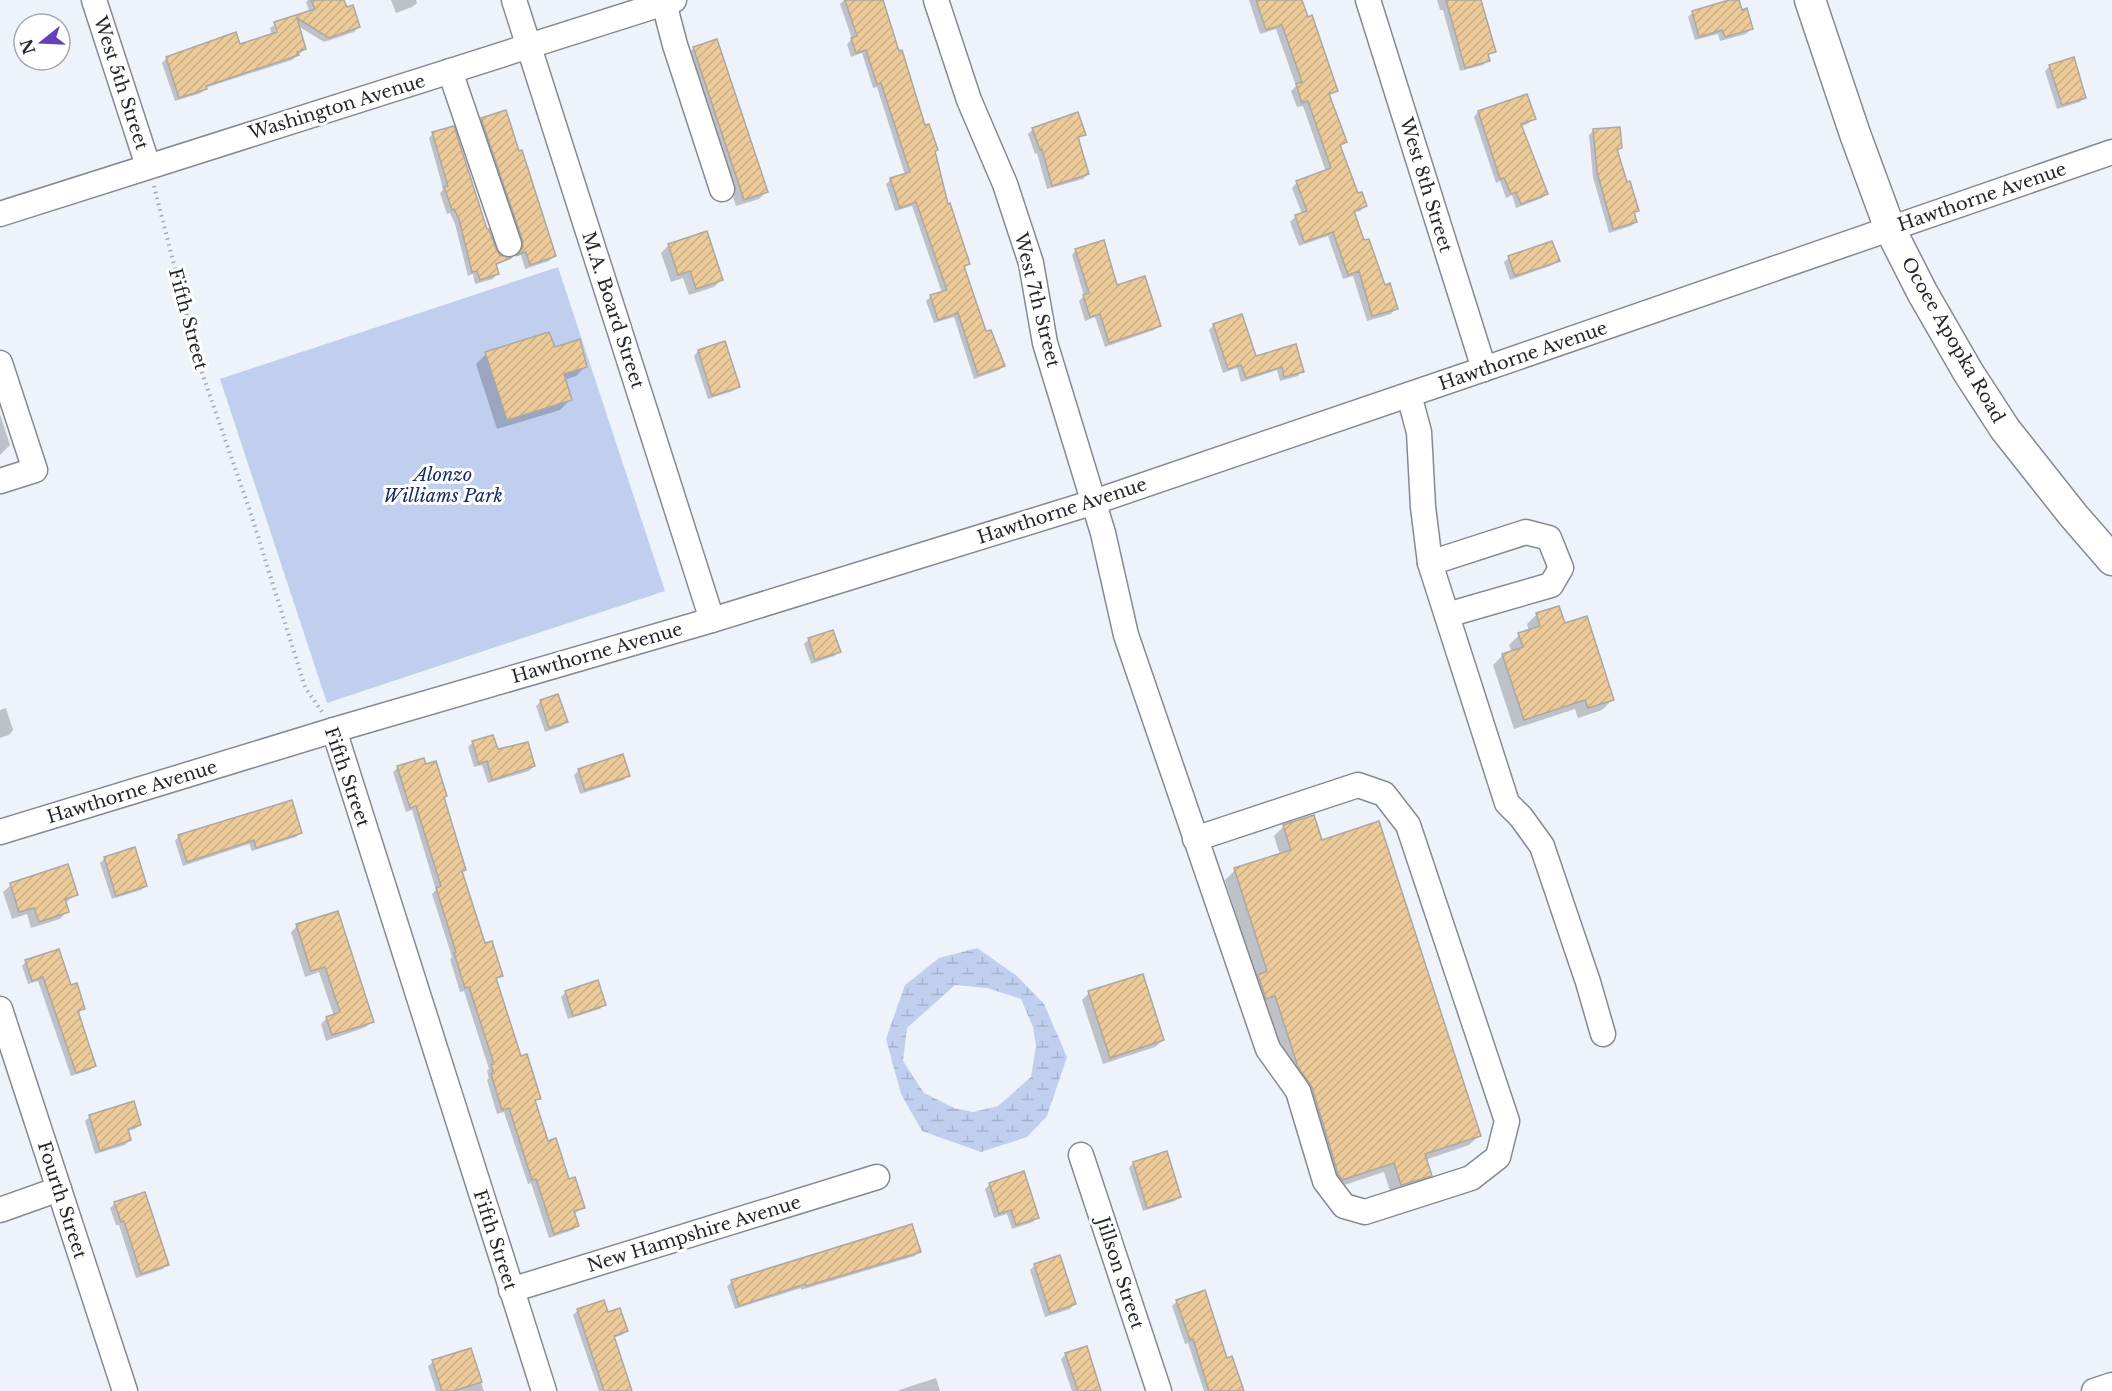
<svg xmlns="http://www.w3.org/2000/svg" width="2112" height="1391" font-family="'Libre Baskerville',serif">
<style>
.green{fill:#c1cfef}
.wetland{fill:url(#wetland-marsh);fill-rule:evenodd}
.shadow{fill:#0003}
.building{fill:url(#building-hatch);stroke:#ada8a0;stroke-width:1.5}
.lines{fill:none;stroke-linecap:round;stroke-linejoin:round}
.minor-casing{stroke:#868991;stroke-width:27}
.major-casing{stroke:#868991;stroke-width:33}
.path{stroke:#a6a9af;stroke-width:4;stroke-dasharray:1.5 4.5;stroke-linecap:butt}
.minor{stroke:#fff;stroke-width:24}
.major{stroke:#fff;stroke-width:30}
.labels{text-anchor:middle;stroke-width:6;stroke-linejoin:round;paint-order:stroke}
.street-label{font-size:18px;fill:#25272a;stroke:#fff}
.park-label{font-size:18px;font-style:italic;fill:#172b64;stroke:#fff}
</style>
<defs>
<pattern id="wetland-marsh" width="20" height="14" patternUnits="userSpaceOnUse" patternTransform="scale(1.5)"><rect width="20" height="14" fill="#c1cfef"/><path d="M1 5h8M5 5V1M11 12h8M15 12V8" fill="none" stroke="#a6b2cd"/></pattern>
<pattern id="building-hatch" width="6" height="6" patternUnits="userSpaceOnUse" patternTransform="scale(1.5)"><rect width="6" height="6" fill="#ecca99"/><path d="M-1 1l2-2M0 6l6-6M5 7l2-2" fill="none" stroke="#caae84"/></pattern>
</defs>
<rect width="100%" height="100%" fill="#eef2fa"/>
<polygon class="green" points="558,267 665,591 327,703 220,379"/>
<path class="wetland" d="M977 948 1017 976 1044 1004 1067 1057 1047 1116 1027 1137 981 1152 922 1131 901 1094 886 1039 905 985 939 958ZM955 985 987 988 1021 999 1033 1027 1036 1046 1031 1077 998 1106 973 1112 954 1108 924 1093 903 1061 907 1028Z"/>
<g class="shadow">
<polygon points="308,0 343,0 359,27 354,32 324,42 298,26 305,49 292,60 205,88 201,93 175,101 162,63 167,58 239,46 272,35 270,28 274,25 278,39 276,24 274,24 310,13 306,2"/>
<polygon points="391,0 416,0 417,3 412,7 396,13"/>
<polygon points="844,0 881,0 934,152 947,206 968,264 964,268 985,333 1004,366 999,370 974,379 954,317 934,323 926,301 931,296 942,293 912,206 895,211 886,184 891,179 905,175 877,87 873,88 862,53 851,57 847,44 852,39 840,4"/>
<polygon points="1249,0 1301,0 1336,90 1329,96 1345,142 1339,148 1357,195 1365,206 1360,211 1353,213 1364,242 1396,308 1391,314 1367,321 1353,276 1343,279 1328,236 1299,246 1290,222 1296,216 1302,214 1292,188 1297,182 1326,172 1303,106 1297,107 1291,91 1296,86 1276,29 1260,34"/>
<polygon points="1437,0 1479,0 1494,51 1487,57 1488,60 1483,65 1460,71 1443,10 1440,10"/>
<polygon points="1734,0 1737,0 1741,11 1751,29 1746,34 1720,41 1718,34 1695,40 1688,17 1693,12"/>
<polygon points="694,48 766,192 759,199 736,206 687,55"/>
<polygon points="2050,66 2085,97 2080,102 2057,109 2045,71"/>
<polygon points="1526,95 1534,119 1529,123 1521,127 1546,193 1542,198 1516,208 1512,195 1506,198 1500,181 1496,183 1474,117 1478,112"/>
<polygon points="482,119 554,256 549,261 525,269 521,255 516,257 519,253 518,245 477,124"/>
<polygon points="1033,129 1084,134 1077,140 1088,174 1083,179 1047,189 1037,153 1035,154 1028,134"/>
<polygon points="1594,130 1621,148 1616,153 1637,210 1633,214 1636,221 1631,226 1609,233 1593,177 1589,135"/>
<polygon points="433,133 499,256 508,259 495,266 497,274 493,279 475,284 473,274 468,276 455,224 450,213 447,214 440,193 443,190 441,181 429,138"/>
<polygon points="669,245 721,280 714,287 689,295 683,278 671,282 661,253"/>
<polygon points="1076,250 1116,286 1159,325 1154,330 1105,347 1095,317 1085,321 1079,301 1084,296 1072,255"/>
<polygon points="1509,258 1558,260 1553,265 1510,280 1504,262"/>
<polygon points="1214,325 1255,358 1302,371 1298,376 1280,381 1277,370 1241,382 1237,368 1223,373 1209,330"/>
<polygon points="724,343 738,386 733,391 708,399 694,356 698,351"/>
<polygon points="554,349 586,366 576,376 564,380 570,400 560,410 497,429 476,364 486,354"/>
<polygon points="0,414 10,445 0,455"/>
<polygon points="1537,614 1564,625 1612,700 1602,710 1578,718 1575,709 1514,729 1493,665 1503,655 1512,653 1509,645 1519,635 1529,631 1527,624"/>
<polygon points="809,639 839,652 834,656 811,664 804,644"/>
<polygon points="541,701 566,722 562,726 545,732 536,706"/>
<polygon points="6,708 13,730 9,735 0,738 0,710"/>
<polygon points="473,742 497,751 534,766 529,771 488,783 482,765 474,767 468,747"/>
<polygon points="398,767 445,796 443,798 465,870 461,873 484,945 502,975 495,980 520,1058 539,1098 534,1103 547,1142 583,1208 574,1214 577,1226 573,1230 549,1238 531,1183 528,1184 504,1112 497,1114 487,1080 489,1078 487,1071 489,1069 464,991 460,992 450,959 452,957 432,894 436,890 412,810 406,812 393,772"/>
<polygon points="579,770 628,775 624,780 580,794 574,775"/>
<polygon points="1284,826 1480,1135 1469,1145 1425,1160 1430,1175 1420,1185 1391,1194 1384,1172 1332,1189 1248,986 1256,978 1225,880 1235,870 1280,855 1274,836"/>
<polygon points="301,832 296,837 252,851 249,844 183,866 175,841 179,836"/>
<polygon points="105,858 146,885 141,890 112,899 100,863"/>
<polygon points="11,885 77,894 65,903 67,911 60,919 31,928 27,914 12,919 3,892"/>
<polygon points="297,926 372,1021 366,1027 326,1041 321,1024 327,1018 334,1016 319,972 305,977 291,932"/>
<polygon points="26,961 70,987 83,1008 78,1014 95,1066 90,1070 71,1076 38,981 28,984 22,966"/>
<polygon points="566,992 605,1004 600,1009 568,1019 561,997"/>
<polygon points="1089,993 1163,1040 1155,1047 1103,1064 1082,1000"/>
<polygon points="133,1103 140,1124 135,1129 127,1131 130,1140 125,1145 95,1154 85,1121 89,1117"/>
<polygon points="1133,1163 1180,1196 1175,1201 1143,1211 1129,1168"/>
<polygon points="990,1184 1037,1217 1033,1222 1012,1229 1007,1214 994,1218 985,1189"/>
<polygon points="115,1203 167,1264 163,1269 136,1278 119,1225 116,1225 110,1208"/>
<polygon points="919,1251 915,1256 801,1290 801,1288 735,1309 727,1286 732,1282"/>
<polygon points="1035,1265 1074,1304 1070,1309 1045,1317 1030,1270"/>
<polygon points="1177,1301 1226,1360 1242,1391 1204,1391 1188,1343 1185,1344 1172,1306"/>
<polygon points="578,1310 607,1314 626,1331 622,1335 613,1338 631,1391 599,1391 573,1315"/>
<polygon points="470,1350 484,1391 436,1391 428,1366 433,1362"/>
<polygon points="1066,1354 1100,1391 1072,1391 1061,1359"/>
<polygon points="936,1378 940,1391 899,1391 899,1390"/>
</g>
<g class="building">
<polygon points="311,0 344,0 347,7 353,5 360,27 329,38 297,18 306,49 297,52 299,55 206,86 207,89 179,98 166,57 236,32 240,44 277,32 274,22 315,9"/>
<polygon points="845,0 883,0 899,51 902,50 925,125 929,124 938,150 935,151 948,204 950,203 970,264 964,266 986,331 991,330 1005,366 978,375 958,313 938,320 930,295 947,290 916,202 900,208 890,178 910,172 881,83 877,84 866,50 856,53 851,38 857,36"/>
<polygon points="1256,0 1302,0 1308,17 1312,15 1338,91 1329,94 1347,142 1340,145 1358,193 1362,192 1367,206 1354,211 1364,240 1369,239 1385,285 1390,283 1398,309 1372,316 1359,271 1348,275 1333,232 1304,242 1295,215 1307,211 1296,181 1331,168 1308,101 1302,103 1296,84 1302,82 1282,25 1266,30"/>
<polygon points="1446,0 1481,0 1496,52 1488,54 1490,61 1465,68"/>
<polygon points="1729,0 1739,0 1742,10 1747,8 1753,29 1725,37 1722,30 1699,37 1692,11"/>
<polygon points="717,39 768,192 744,200 693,47"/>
<polygon points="2074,57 2086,98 2062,105 2049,65"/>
<polygon points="1527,94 1536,119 1521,124 1548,194 1521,204 1516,192 1511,194 1504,178 1500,179 1478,111"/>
<polygon points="506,110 519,151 522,150 556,256 530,265 526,252 517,255 523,247 522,239 481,118"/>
<polygon points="1078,112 1086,135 1078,137 1089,174 1052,186 1042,149 1040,150 1032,128"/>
<polygon points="454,126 487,229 489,229 496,249 500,255 511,258 496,264 499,274 480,280 477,271 472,272 459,219 454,209 452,210 444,187 448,186 445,176 432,132"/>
<polygon points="1620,127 1622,148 1617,149 1627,182 1630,181 1639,211 1634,212 1637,222 1613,229 1597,172 1593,129"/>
<polygon points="707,231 723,280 696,289 690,271 678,275 668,244"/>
<polygon points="1104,240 1117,285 1145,276 1161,326 1109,343 1100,314 1090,317 1083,295 1089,293 1075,249"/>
<polygon points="1552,241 1560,261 1515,276 1508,256"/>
<polygon points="1242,314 1256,356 1296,344 1304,372 1284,377 1282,367 1246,378 1241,365 1228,369 1213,324"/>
<polygon points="549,332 555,347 580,339 587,367 564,374 572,400 507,420 485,352"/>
<polygon points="725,341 740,387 712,396 698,350"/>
<polygon points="1559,606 1565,623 1587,616 1614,700 1588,708 1585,700 1524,720 1502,654 1523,647 1518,633 1540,626 1536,613"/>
<polygon points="833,630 841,652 815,660 808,638"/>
<polygon points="558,694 568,722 549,728 540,700"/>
<polygon points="493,735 498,749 528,742 535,766 492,780 487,761 479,764 472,741"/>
<polygon points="623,754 630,776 585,790 578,769"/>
<polygon points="424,758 426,764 436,761 447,796 444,797 466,870 462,871 485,943 492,941 503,976 496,978 521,1056 527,1054 541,1099 535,1100 548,1141 556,1138 569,1179 575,1177 585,1208 574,1211 579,1226 554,1234 536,1179 532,1180 509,1108 502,1110 491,1074 494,1073 491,1065 494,1064 469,987 465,988 454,953 456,952 436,888 441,886 416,806 410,808 397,766"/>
<polygon points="292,800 302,833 256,848 254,840 187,862 178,835"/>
<polygon points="1314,815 1322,840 1379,821 1481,1136 1425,1154 1432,1176 1401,1185 1394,1163 1342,1180 1338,1174 1312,1087 1298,1067 1275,996 1266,999 1258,975 1267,971 1234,868 1291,850 1283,825"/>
<polygon points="135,847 147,886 116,896 104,857"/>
<polygon points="68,864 78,895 65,899 69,912 39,922 34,908 19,912 10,883"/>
<polygon points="338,911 374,1022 332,1035 326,1017 340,1012 325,967 311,971 296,924"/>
<polygon points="59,949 71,985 77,983 85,1009 78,1011 96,1066 76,1073 43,977 32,981 25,960"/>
<polygon points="1143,974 1164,1040 1110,1058 1088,991"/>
<polygon points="598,980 606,1005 573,1016 565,991"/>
<polygon points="134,1101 141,1125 128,1129 131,1140 100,1151 89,1115"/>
<polygon points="1167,1151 1181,1197 1147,1208 1133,1162"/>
<polygon points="1024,1171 1039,1218 1016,1225 1011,1210 999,1214 989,1183"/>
<polygon points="145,1192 169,1265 141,1274 124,1221 121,1222 114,1202"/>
<polygon points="912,1224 921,1252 806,1286 805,1284 739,1306 731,1280"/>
<polygon points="1060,1255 1076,1304 1050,1313 1034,1264"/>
<polygon points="1205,1290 1227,1358 1232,1356 1244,1391 1209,1391 1193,1339 1190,1340 1176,1300"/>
<polygon points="604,1300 608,1312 620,1308 628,1331 614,1336 632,1391 604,1391 577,1309"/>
<polygon points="1087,1346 1101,1391 1078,1391 1065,1353"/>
<polygon points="471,1348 482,1382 454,1391 442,1391 432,1360"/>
</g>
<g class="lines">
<g class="minor-casing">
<g id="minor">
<polyline points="94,0 148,166"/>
<polyline points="514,0 712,620"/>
<polyline points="936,0 969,100 1005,184 1031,263 1045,343 1103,533 1126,635 1268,1049 1298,1091 1325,1181 1344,1206 1365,1212 1471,1178 1498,1157 1507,1121 1408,825 1384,794 1358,785 1195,839"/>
<polyline points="1368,0 1484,369"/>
<polyline points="664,3 675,45 722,189"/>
<polyline points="450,71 509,244"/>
<polyline points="0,214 674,0"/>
<polyline points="0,363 35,470 0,481"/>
<polyline points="1409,395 1419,432 1423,507 1430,563 1507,803 1521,817 1542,846 1588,982 1603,1034"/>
<polyline points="1430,563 1526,532 1549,538 1561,568 1551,585 1447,615"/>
<polyline points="334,730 544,1391"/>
<polyline points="0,832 334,730 712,620 1094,502 1484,369 2112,152"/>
<polyline points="0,1009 125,1391"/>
<polyline points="1081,1155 1159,1391"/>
<polyline points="0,1210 59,1189"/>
<polyline points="511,1290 877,1177"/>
<polyline points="2094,1391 2112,1385"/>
</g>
</g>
<g class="major-casing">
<polyline id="major" points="1810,0 1855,134 1890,229 1922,292 1968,372 2005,429 2073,515 2112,560"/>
</g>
<polyline class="path" points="154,186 200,367 250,511 305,687 322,712"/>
<use href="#minor" class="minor"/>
<use href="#major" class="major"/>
</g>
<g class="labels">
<g class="street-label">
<text transform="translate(121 83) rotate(72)" y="6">West 5th Street</text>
<text transform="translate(337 107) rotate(-17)" y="6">Washington Avenue</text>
<text transform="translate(1426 185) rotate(73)" y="6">West 8th Street</text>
<text transform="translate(1982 197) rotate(-19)" y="6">Hawthorne Avenue</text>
<text transform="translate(1037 300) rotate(76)" y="6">West 7th Street</text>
<text transform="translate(613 310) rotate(72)" y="6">M.A. Board Street</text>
<text transform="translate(188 319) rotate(75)" y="6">Fifth Street</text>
<text transform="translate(1953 340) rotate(60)" y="6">Ocoee Apopka Road</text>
<text transform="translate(1523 356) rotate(-19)" y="6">Hawthorne Avenue</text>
<text transform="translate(1062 511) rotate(-18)" y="6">Hawthorne Avenue</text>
<text transform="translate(597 653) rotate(-16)" y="6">Hawthorne Avenue</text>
<text transform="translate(347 777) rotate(71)" y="6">Fifth Street</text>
<text transform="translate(132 792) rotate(-17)" y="6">Hawthorne Avenue</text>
<text transform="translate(62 1200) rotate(72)" y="6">Fourth Street</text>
<text transform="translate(694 1234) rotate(-17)" y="6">New Hampshire Avenue</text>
<text transform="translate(495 1240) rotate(72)" y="6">Fifth Street</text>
<text transform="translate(1120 1273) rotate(72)" y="6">Jillson Street</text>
</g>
<g class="park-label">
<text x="443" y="481">Alonzo<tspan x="443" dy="21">Williams Park</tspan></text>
</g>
</g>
<g transform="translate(42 42) rotate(252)"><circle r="28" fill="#ffffff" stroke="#a8a9aa" stroke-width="1.5"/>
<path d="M0-4.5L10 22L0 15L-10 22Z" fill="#6640b8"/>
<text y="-9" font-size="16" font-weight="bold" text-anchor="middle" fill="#25272a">N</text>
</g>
</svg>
